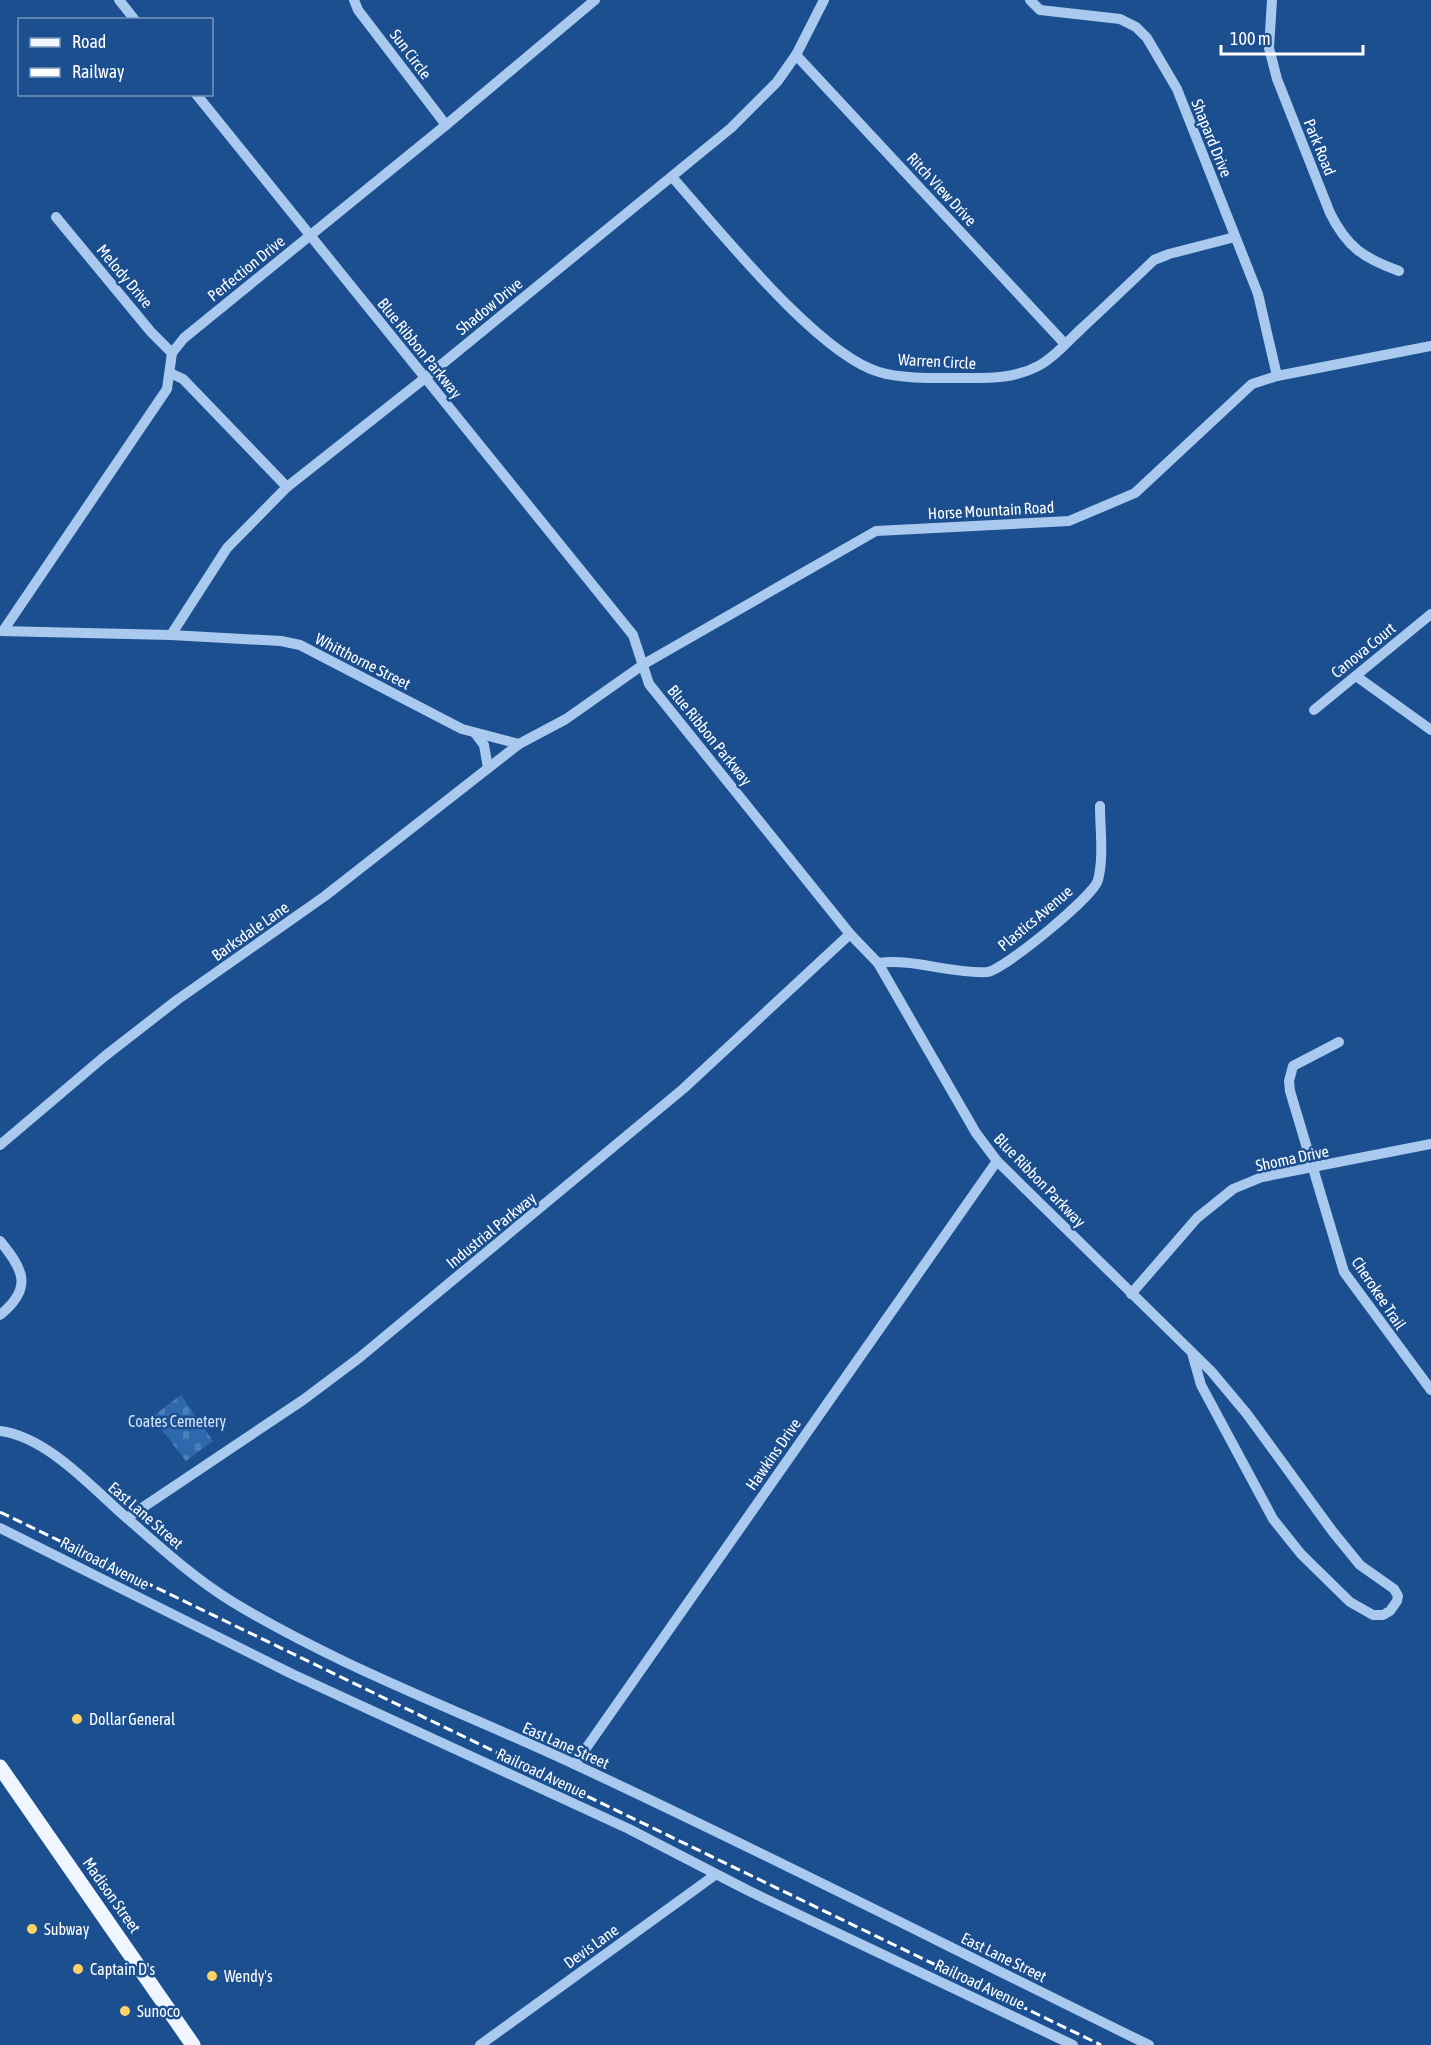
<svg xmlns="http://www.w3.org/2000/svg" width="1431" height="2045" font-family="'Asap Condensed',sans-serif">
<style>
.cemetery{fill:url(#cemetery-stones)}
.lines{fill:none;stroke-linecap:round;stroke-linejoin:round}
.minor{stroke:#a9c9ee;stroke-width:10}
.major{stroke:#f0f6ff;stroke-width:15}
.rail{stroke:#fff;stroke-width:3;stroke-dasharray:10 4.5;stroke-linecap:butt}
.poi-dot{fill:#ffd166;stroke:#1b4f8f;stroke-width:2}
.labels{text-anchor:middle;stroke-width:5;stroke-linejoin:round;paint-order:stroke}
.street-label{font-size:16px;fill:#fff;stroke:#1b4f8f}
.park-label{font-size:16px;fill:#cfe3fa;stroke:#1b4f8f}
.poi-label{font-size:16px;fill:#fff;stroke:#1b4f8f;text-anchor:start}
</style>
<defs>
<pattern id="cemetery-stones" width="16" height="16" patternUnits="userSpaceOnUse" patternTransform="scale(1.5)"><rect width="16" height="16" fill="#2e69ad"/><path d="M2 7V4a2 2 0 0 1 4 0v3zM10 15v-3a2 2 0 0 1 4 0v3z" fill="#4d80b9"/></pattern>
</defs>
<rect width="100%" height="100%" fill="#1b4f8f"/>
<polygon class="cemetery" points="181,1395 213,1441 186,1461 152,1417"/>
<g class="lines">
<g class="minor">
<polyline points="119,0 135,20"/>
<polyline points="354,0 358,10 446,125"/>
<polyline points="1030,0 1040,10 1120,19 1136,27 1147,38 1177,89 1258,294 1277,376"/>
<path d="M1272 0 1269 48 1277 79 1330 213C1347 247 1363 258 1399 271"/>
<polyline points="796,55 1065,344"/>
<polyline points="196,94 633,635 649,684 850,934 878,963 976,1133 997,1161 1211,1371 1247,1414 1333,1532 1360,1565 1394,1589 1398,1596 1397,1601 1390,1611 1383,1615 1373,1615 1350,1602 1301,1554 1273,1519 1201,1385 1192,1353"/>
<path d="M672 177C717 227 817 354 879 372 900 379 938 378 961 378 989 378 1015 379 1040 365 1056 356 1068 341 1081 329 1106 306 1130 283 1154 260L1169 254 1235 237"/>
<polyline points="56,217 151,332 172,353"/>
<polyline points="170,373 183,379 287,487"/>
<polyline points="0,631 171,635 281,641 300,645 462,729 519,744 566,719 644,664 876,531 1069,521 1135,493 1252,384 1277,376 1431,346"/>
<polyline points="3,631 167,389 172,353 184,338 446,125 595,0"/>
<polyline points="171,635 227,548 287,487 425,378 731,128 777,82 796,55 824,0"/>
<polyline points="1356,676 1431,730"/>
<polyline points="1314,710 1431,614"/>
<polyline points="475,733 484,745 488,768"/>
<path d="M878 963C914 958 950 974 987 972 1004 970 1094 896 1098 880 1104 857 1100 829 1100 806"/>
<polyline points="1339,1042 1293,1066 1289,1081 1290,1091 1344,1272 1431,1390"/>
<polyline points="0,1145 105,1056 177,1000 325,896 519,744"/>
<path d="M0 1241C24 1270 33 1288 0 1315"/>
<polyline points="1131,1294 1197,1218 1233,1189 1262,1177 1431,1144"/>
<path d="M0 1431C48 1437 93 1489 128 1519 161 1548 194 1578 231 1601 339 1667 461 1711 576 1765 768 1854 958 1952 1149 2045"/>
<polyline points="127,1518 303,1400 359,1358 683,1089 850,934"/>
<polyline points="0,1528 292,1674 629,1829 749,1891 1073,2045"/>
<polyline points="575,1764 997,1161"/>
<polyline points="480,2045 715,1875 711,1872"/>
</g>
<polyline class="major" points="0,1767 193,2045"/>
<polyline class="rail" points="0,1512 1101,2045"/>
</g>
<g class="poi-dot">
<circle cx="77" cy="1719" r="6"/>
<circle cx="32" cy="1929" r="6"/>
<circle cx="78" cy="1969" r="6"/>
<circle cx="212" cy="1976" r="6"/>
<circle cx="125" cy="2011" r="6"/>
</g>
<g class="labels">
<g class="street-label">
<text transform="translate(411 54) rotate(53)" y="6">Sun Circle</text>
<text transform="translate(1212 138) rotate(68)" y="6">Shapard Drive</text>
<text transform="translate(1320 147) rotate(68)" y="6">Park Road</text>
<text transform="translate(942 189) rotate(47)" y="6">Ritch View Drive</text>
<text transform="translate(246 268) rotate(-39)" y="6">Perfection Drive</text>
<text transform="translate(125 276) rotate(50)" y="6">Melody Drive</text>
<text transform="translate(489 306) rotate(-39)" y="6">Shadow Drive</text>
<text transform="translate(420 348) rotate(51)" y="6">Blue Ribbon Parkway</text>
<text transform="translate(937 361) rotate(3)" y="6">Warren Circle</text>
<text transform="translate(991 510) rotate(-3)" y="6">Horse Mountain Road</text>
<text transform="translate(1363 650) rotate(-39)" y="6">Canova Court</text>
<text transform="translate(363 661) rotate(27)" y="6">Whitthorne Street</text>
<text transform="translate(710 735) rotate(51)" y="6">Blue Ribbon Parkway</text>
<text transform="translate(1035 918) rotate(-40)" y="6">Plastics Avenue</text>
<text transform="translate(250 931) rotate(-35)" y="6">Barksdale Lane</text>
<text transform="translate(1292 1158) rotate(-12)" y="6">Shoma Drive</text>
<text transform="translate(1040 1180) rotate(46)" y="6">Blue Ribbon Parkway</text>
<text transform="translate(491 1230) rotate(-39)" y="6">Industrial Parkway</text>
<text transform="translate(1379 1293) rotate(56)" y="6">Cherokee Trail</text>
<text transform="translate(773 1454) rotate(-55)" y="6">Hawkins Drive</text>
<text transform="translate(146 1515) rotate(41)" y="6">East Lane Street</text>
<text transform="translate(105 1563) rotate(27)" y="6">Railroad Avenue</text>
<text transform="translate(566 1745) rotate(24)" y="6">East Lane Street</text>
<text transform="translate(542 1773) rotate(25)" y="6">Railroad Avenue</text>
<text transform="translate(112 1895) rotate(55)" y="6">Madison Street</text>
<text transform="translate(591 1946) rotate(-36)" y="6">Devis Lane</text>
<text transform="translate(1004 1957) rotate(26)" y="6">East Lane Street</text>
<text transform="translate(980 1984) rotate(25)" y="6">Railroad Avenue</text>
</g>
<g class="park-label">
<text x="177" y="1427">Coates Cemetery</text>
</g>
<g class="poi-label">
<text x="89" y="1725">Dollar General</text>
<text x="44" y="1935">Subway</text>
<text x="90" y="1975">Captain D's</text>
<text x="224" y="1982">Wendy's</text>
<text x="137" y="2017">Sunoco</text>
</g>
</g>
<rect x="18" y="18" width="195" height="78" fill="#1b4f8f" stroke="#7695bc" stroke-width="1.5"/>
<rect x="30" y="38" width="30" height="9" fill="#f0f6ff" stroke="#7695bc" stroke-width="1.5"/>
<text x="72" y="48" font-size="18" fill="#ffffff">Road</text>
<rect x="30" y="68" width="30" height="9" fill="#ffffff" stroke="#7695bc" stroke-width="1.5"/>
<text x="72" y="78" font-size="18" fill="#ffffff">Railway</text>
<path d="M1221 45v9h142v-9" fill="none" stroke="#ffffff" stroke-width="3"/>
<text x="1230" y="45" font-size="18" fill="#ffffff" stroke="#1b4f8f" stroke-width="4.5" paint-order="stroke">100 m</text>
</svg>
